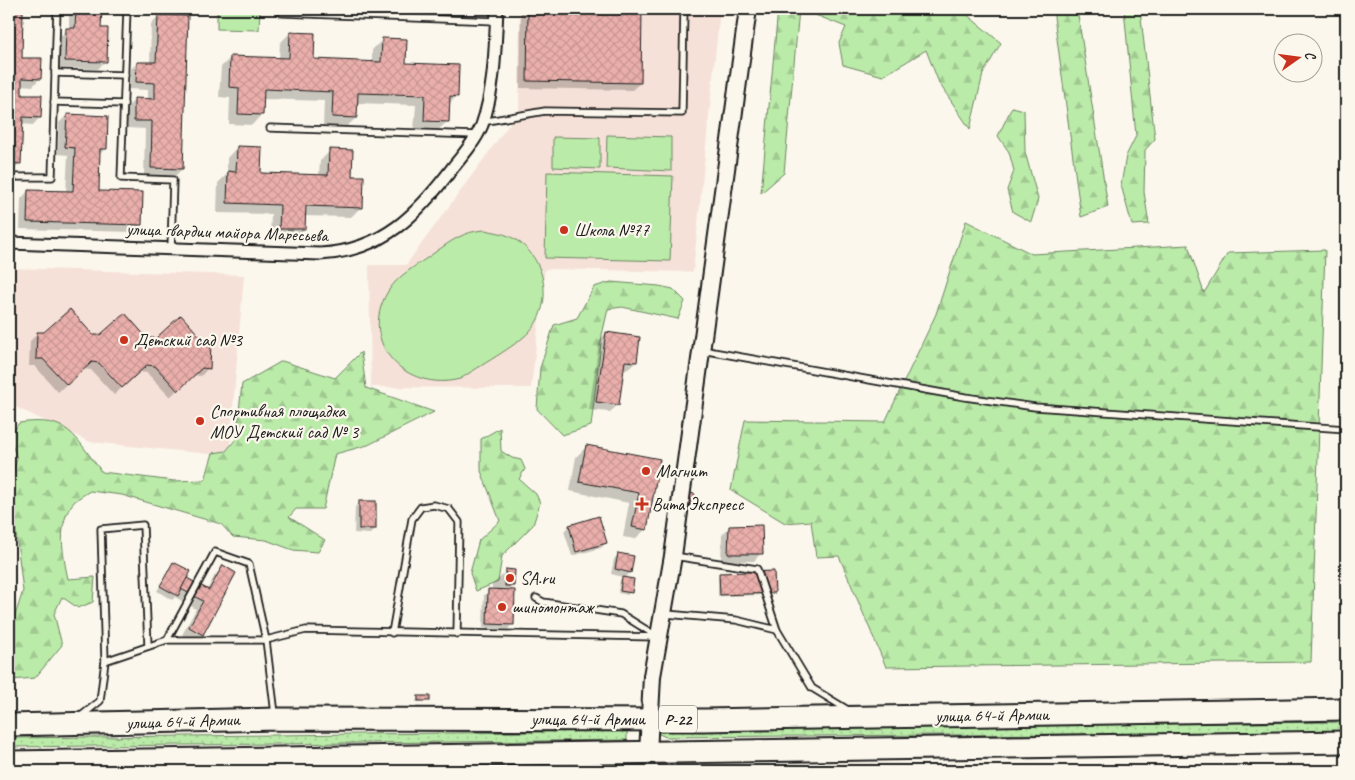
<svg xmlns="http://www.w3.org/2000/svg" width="1355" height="780" font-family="Caveat,sans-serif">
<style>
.built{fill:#f6e1d8}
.grass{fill:url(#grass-dots);stroke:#6c8462}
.forest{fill:url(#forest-firs);stroke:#6c8462}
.green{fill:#bbeba9;stroke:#6c8462}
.shadow{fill:#0003}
.building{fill:url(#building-cross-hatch);stroke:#1c1c1c}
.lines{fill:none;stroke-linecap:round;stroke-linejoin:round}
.lane-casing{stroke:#1c1c1c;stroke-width:9}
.street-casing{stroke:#1c1c1c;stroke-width:15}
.secondary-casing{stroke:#1c1c1c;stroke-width:20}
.highway-casing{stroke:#1c1c1c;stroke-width:25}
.lane{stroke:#fbf7ec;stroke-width:5.5}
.street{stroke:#fbf7ec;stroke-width:11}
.secondary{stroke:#fbf7ec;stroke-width:16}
.highway{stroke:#fbf7ec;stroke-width:21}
.poi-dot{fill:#c8321e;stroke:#fbf7ec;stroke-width:2}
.labels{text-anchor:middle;stroke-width:4.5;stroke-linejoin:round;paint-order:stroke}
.shield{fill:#fbf7ec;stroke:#5f5e5a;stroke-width:1}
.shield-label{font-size:16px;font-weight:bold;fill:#1c1c1c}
.poi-label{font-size:18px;fill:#1c1c1c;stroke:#fbf7ec;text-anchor:start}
.street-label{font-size:18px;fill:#1c1c1c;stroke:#fbf7ec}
</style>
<defs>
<pattern id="grass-dots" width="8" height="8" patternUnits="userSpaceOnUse" patternTransform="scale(1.25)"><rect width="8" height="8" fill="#bbeba9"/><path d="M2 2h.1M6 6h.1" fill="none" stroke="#a0c991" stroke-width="1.8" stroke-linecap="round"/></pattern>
<pattern id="forest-firs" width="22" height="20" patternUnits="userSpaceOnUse" patternTransform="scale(1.25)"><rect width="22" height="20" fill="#bbeba9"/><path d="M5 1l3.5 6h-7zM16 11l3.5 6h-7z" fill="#a0c991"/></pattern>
<pattern id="building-cross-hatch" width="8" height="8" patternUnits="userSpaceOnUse" patternTransform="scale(1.25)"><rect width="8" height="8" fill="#eaafab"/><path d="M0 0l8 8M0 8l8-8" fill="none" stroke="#c89693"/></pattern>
</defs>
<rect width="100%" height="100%" fill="#fbf7ec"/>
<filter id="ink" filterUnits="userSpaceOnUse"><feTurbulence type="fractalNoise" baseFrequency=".02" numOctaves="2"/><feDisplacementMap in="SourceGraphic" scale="10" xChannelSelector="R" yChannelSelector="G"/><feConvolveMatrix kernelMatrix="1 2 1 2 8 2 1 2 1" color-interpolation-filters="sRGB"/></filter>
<g filter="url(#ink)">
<g class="built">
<polygon points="520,9 720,9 693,272 545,269 531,388 371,387 369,265 406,265 519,111"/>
<polygon points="9,268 244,275 229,456 90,442 9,404"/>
</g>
<g class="grass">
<polygon points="1346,722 1346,732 666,737 659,734 657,731 664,729"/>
<polygon points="627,731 627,740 9,747 9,738"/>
</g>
<g class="forest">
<polygon points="778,9 799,9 784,173 761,193"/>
<polygon points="813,9 960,9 1001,43 983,74 970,129 939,83 926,50 883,76 843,65 839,43 846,27 813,14"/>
<polygon points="1053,9 1077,9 1108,207 1081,217"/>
<polygon points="1124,9 1140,9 1155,139 1145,150 1144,192 1149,224 1132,225 1121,185 1126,156 1136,136"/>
<polygon points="1012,107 1024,110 1025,152 1038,199 1031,222 1013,212 1007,190 1014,171 1009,152 998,136"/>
<polygon points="966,221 1032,254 1188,245 1204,293 1228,253 1325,250 1311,662 886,667 839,556 816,557 811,521 785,523 731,490 745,420 885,422 936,314"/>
<polygon points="611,282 659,286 673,289 685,301 678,319 622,307 608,309 602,335 591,426 562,435 537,409 540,368 554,325 577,318 594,287"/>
<path d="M361 352 366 388 434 412 368 445 335 454 323 509H296L289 517 325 540 318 552 293 550 266 540 233 537 221 524 122 495 90 491C85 494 78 498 74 502 56 523 63 555 68 579L95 577 93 602 78 608 62 597 54 614 62 645 35 678 10 680 9 634 23 591 10 483 17 458 9 437 19 423C70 416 73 435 102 472L174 481 205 480 213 453 226 451 236 439 242 384 282 361 335 378Z"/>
<polygon points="500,428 501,451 512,458 521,460 525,469 519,479 536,494 540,503 533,525 502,556 498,582 476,591 470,573 479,540 500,521 481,471 481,439"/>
</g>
<g class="green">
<polygon points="217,9 260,9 259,30 217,29"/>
<polygon points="607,135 671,137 671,171 606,168"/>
<polygon points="553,137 600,138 600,169 553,167"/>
<polygon points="547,172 673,176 670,261 545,258"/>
<path d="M485 230C494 232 503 233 511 237 545 254 556 303 529 332 516 346 478 367 460 379 406 393 358 343 387 293 397 275 418 265 434 253 451 241 464 231 485 230Z"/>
</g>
<g class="shadow">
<polygon points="69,9 101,9 100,29 105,61 98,69 58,68 59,37 69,29"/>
<polygon points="372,9 401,9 395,15 372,14"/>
<polygon points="521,9 640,9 640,83 632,90 520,88"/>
<polygon points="9,11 22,12 21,59 40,78 33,86 21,85 20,96 40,117 33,125 21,124 20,163 12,171 9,171"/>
<polygon points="158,16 182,169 175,176 144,175 145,129 127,128 127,107 135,100 148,100 148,90 129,89 130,70 137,63 150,63 151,24"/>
<polygon points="290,33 312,60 372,63 372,50 382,40 405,64 457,96 448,105 448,121 437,131 414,130 416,105 356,103 356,118 345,128 323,127 324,101 263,99 262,114 252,125 229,124 230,98 219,97 221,67 231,57 279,59 280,43"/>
<polygon points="67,115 105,149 99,155 98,192 141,225 133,232 20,229 21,199 28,191 66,192 68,155 58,154 59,123"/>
<polygon points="237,147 260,174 319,176 320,161 330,151 351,177 361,207 351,217 304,216 304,229 293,239 270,238 271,214 217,213 218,183 227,174 227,158"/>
<polygon points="38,333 147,339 208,368 201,376 193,375 170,397 147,373 139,372 114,395 91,370 83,369 58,392 35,366 29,366 30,341"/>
<polygon points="606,333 636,362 628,369 623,369 618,405 610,412 589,410 599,341"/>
<polygon points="586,447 658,460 646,529 635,539 623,537 629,503 570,491 576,457"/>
<polygon points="360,502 375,529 370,534 354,533 355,507"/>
<polygon points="598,518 606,543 601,548 572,556 564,531 569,526"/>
<polygon points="729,527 761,553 754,561 721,561 722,535"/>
<polygon points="9,544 10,595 9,597"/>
<polygon points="619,554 630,573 624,578 633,580 628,595 618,593 620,580 623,577 611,574 614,559"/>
<polygon points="173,564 186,579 207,590 215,575 223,567 202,634 195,641 182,635 196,609 175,597 172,600 157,591"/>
<polygon points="507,571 513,586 508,591 512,624 508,629 483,628 484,595 492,590 492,585"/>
<polygon points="720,574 773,593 771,595 718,596 718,576"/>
<polygon points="418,697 429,700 416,702"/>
</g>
<g class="building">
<polygon points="76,9 102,9 101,28 108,28 107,62 65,61 66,28 75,28"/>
<polygon points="528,9 642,9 641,83 527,81"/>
<polygon points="9,10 23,11 22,58 42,58 41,79 22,78 22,95 42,95 41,118 23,117 21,164 9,163"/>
<polygon points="158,15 188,16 183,169 151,168 152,121 134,121 134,98 155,99 155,83 136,82 137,62 156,62"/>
<polygon points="290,32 315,33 314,59 381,62 382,38 407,39 406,63 459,65 458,97 450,96 449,122 424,121 425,95 358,93 357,118 332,117 333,92 264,89 263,115 238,114 239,88 229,87 230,56 289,58"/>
<polygon points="67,114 108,116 107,149 100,149 99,191 143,192 142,225 27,222 28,190 73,191 75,148 65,147"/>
<polygon points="237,146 262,147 261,173 328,175 329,149 353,150 352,176 364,176 363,208 306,206 305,229 279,229 280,205 227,203 228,171 236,172"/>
<polygon points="70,309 93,335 100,335 125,313 147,338 156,338 181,315 204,341 211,341 210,369 202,368 178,391 155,366 147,365 122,388 99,363 92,362 67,385 43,359 36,359 37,332 44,332"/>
<polygon points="606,332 640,337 637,362 625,361 619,405 596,402"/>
<polygon points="586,445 660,459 647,530 632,527 639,493 579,482"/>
<polygon points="688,493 695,494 694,505 687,504"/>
<rect x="359" y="501" width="17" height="28"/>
<polygon points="599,516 607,543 576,552 569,525"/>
<polygon points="762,525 763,554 728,554 729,526"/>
<polygon points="9,543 10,543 11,596 9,596"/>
<polygon points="618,553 634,556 631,573 615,569"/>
<polygon points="173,562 191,571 178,596 160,586"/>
<polygon points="223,565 236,573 203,635 189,627 203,601 181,589 187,578 209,590"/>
<polygon points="506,569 515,570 514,586 505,586"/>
<polygon points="774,571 775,593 720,595 719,573"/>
<polygon points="622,577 634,579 632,593 620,591"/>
<polygon points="488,589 515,590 514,625 487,624"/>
<rect x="418" y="696" width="12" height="5"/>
</g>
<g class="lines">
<g class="lane-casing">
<g id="lane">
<polyline points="127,9 121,178 173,180 171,249"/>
<polyline points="282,13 496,21"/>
<polyline points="55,73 125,75"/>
<polyline points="54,102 124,104"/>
<polyline points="482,122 545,111 682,113 684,9"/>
<polyline points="270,128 477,135"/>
<polyline points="9,177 52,177 57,9"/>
<polyline points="702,350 965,397 1035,407 1346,429"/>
<polyline points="674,556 757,569 777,630 812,688 848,710"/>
<polyline points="666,614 736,620 777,630"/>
<polyline points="392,633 412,519 421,507 434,505 449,509 459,522 457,634"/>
<polyline points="167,640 215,552 249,564 266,640 306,630 658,637 621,614 543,602 536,598"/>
<polyline points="105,661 101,529 143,525 148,646"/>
<polyline points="80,717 100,701 105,661 167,640 266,640 275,714"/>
</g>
</g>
<g class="street-casing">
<g id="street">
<path d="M9 243 320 254C383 251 418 214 454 166 464 154 476 140 482 125 495 88 495 48 497 9"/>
<polyline points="410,757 410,771"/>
</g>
</g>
<g class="secondary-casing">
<polyline id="secondary" points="648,754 652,676 673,556 748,9"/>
</g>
<g class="highway-casing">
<g id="highway">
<polyline points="9,725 276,719 704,720 1346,709"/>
<polyline points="9,762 1346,742"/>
</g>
</g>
<use href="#lane" class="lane"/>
<use href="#street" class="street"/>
<use href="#secondary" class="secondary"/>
<use href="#highway" class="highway"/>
</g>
</g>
<g class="poi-dot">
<circle cx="564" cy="230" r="5"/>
<circle cx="124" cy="340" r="5"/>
<circle cx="200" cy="421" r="5"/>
<circle cx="646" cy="471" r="5"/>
<path d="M639.5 496.5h5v5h5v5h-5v5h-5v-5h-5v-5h5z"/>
<circle cx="510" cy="578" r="5"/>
<circle cx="502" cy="607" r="5"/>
</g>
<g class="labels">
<rect class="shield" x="659" y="705.5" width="38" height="27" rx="4"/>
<g class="shield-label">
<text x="678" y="725">Р-22</text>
</g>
<g class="poi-label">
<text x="574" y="236">Школа №77</text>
<text x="134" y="346">Детский сад №3</text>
<text x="210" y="417">Спортивная площадка<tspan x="210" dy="21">МОУ Детский сад № 3</tspan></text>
<text x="656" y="477">Магнит</text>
<text x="652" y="510">Вита Экспресс</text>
<text x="520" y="584">SA.ru</text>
<text x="512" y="613">шиномонтаж</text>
</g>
<g class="street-label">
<text transform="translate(227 232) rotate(2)" y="6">улица гвардии майора Маресьева</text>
<text transform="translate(992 715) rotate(-1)" y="6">улица 64-й Армии</text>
<text x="588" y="725">улица 64-й Армии</text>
<text transform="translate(183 721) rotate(-2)" y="6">улица 64-й Армии</text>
</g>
</g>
<rect width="1355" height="780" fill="none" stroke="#fbf7ec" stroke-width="30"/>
<rect x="15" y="15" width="1325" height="750" fill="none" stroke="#1c1c1c" stroke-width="2" filter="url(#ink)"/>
<g transform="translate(1298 58) rotate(76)"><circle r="24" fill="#fbf7ec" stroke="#a29f99"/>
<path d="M0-4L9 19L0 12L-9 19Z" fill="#c8321e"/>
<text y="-8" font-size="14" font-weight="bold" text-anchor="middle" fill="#1c1c1c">С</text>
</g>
</svg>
